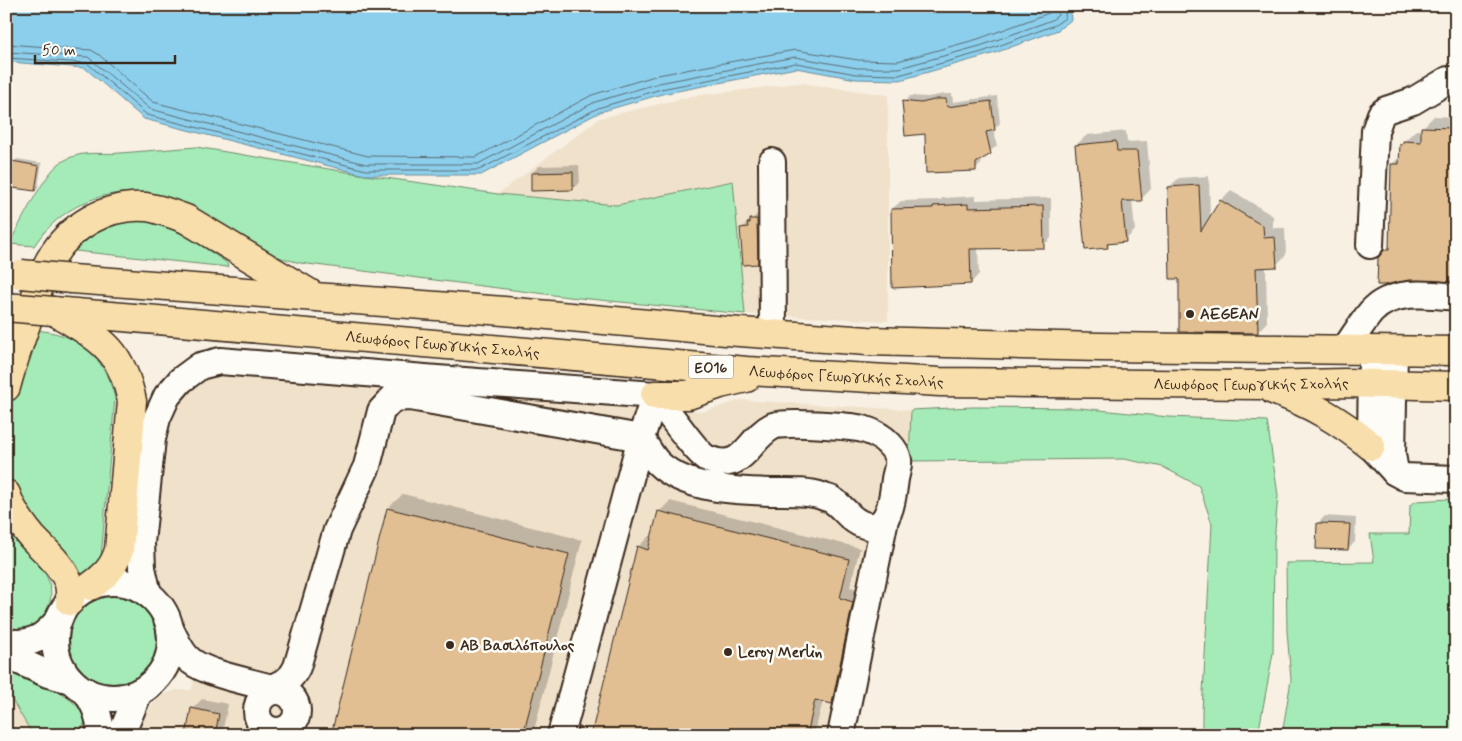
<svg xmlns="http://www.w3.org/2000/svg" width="1462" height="741" font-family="Mynerve,sans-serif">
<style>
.built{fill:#f0e1cb}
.green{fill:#a5ebb7;stroke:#708a6a}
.water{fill:#8ccfed;stroke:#6c8d9a}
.shadow{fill:#0003}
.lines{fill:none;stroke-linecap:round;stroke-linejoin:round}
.shore{stroke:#5b6c71;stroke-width:1}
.building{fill:#e1bf93;stroke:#3b2a1e}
.minor-casing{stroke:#3b2a1e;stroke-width:30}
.major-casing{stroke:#3b2a1e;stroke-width:31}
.minor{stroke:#fdfcf7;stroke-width:26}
.major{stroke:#f8deab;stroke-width:28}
.major-bridge-casing{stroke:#3b2a1e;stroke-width:31;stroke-linecap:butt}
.major-bridge{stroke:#f8deab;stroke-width:28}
.poi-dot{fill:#3b2a1e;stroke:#fdfcf7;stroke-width:2}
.labels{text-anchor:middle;stroke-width:5;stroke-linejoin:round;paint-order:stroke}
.shield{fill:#fdfcf7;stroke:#75695f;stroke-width:1}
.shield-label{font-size:14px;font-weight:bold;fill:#3b2a1e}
.poi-label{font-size:15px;font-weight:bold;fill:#3b2a1e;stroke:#fdfcf7;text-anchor:start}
.street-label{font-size:15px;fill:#3b2a1e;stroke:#fdfcf7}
</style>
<rect width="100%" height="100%" fill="#f7f0e3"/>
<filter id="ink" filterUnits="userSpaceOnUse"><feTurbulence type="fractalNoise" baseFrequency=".02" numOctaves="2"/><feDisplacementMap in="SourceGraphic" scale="10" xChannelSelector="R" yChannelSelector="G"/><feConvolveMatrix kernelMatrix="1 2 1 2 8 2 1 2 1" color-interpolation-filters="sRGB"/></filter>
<g filter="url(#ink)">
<g class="built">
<polygon points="800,83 888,95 888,321 745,314 733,181 618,205 498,194 600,118 693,96"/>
<polygon points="189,372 637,398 702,412 741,400 911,410 909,467 852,735 131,735 150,707 161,695 176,690 191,690 197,672 188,648 180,620 151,573 156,432"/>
<polygon points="6,657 67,696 78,706 87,716 83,735 6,735"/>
</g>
<g class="green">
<path d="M196 147 365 175 498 194 617 205 733 181 745 314 569 297 300 263C289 260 277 257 267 253 233 238 205 211 171 199 119 181 63 201 34 246L9 244C19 226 44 174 60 163 82 149 96 155 120 153 145 151 171 149 196 147Z"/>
<path d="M123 219C169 221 191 238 227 263L228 267 66 250 84 235Z"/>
<path d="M34 330C78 333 104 355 115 398L101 557 95 570 83 575 38 528 16 500 6 473V414L15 381Z"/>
<polygon points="973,407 1080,408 1169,417 1267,421 1278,495 1274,542 1273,653 1258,735 1202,735 1202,712 1212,524 1199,486 1163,467 1124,459 909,461 911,410"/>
<polygon points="1449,499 1456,501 1456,735 1282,735 1291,680 1287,631 1286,563 1374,562 1370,534 1409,534 1410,505 1417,501"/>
<path d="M6 527C10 532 13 538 17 543 25 553 37 561 44 572 54 587 53 606 41 619 31 630 21 632 6 631Z"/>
<circle cx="113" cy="640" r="46"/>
<path d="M11 669C40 680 66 692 87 716L80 735H33L9 695Z"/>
</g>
<polygon class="water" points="6,6 1071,6 1070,11 1071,20 1058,30 992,54 900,80 856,79 796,68 662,94 600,112 481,175 365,175 144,119 85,68 9,62 6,64"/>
<g class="shadow">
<polygon points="1448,6 1456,6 1456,45 1450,46"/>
<polygon points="945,94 952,94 953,102 997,96 1000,123 993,130 997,146 981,158 981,164 975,170 926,133 904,102 910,96 928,97"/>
<polygon points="1434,116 1456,117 1456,281 1385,251 1390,245 1392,164 1401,156 1401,144 1416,130 1422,130 1422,128"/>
<polygon points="1126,131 1127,142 1147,141 1151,189 1141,199 1132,200 1135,230 1125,241 1112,242 1107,247 1076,145 1087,135"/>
<polygon points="17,159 42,163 38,187 35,190 14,162"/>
<polygon points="579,165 580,182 573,189 532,173 539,166"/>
<polygon points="1209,176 1210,218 1221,200 1231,190 1273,216 1273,228 1285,228 1286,255 1276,265 1266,266 1267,322 1257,332 1180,278 1169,187 1179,178"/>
<polygon points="976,196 976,200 1051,198 1051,238 1043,246 978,248 979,274 971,283 892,209 901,201 940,200 943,198"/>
<polygon points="764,212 764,255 757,263 742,228 749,221 751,221 758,213"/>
<polygon points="403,494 582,540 533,735 332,735 388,508"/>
<polygon points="670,501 860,548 850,587 863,591 842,692 831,703 823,701 814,735 592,735 638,547 649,536 653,537 659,512"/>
<polygon points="1325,516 1356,518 1355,542 1348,549 1318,523"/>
<polygon points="202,699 228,704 222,734 225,735 181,735 188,727 192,709"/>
<polygon points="159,732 169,735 156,735"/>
</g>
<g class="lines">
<g class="shore">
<polyline points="6,44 91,50 98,54 153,102 368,156 476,157 592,95 658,75 795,50 858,60 898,61 978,39 1049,13 1051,6"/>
<polyline points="6,52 88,57 150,109 366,164 478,164 595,102 659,83 795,57 857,68 899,68 980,46 1052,20 1058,15 1059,6"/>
<polyline points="6,58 87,63 147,115 366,170 479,170 598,108 661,89 796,63 856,74 899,75 982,52 1055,25 1065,18 1066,6"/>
</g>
</g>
<g class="building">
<polygon points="938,99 946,99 947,107 991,101 995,130 986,132 991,154 976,163 976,171 926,173 925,134 905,136 902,101 921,103"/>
<polygon points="1421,127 1453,128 1453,132 1456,132 1456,282 1410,280 1385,285 1377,285 1378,258 1384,250 1389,250 1391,164 1399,164 1400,144 1403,144 1403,141 1421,142"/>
<polygon points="1116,141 1117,151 1137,151 1142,201 1122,201 1126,242 1107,244 1108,248 1085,250 1075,145"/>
<polygon points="12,161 39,166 35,191 6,187"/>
<polygon points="573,172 573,190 531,191 531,173"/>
<polygon points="1199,185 1201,231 1220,200 1263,226 1264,238 1275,237 1277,267 1256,268 1258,333 1179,332 1179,279 1170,279 1168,187"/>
<polygon points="968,204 968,208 1043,206 1044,248 970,249 971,284 892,288 891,209 933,208 933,206"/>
<polygon points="750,219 757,219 758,264 743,265 740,228 748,227 747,223 750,223"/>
<polygon points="387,508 569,554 523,735 331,735"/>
<polygon points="658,511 849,559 840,598 853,602 833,698 832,704 815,700 807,735 591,735 637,546 648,550"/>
<polygon points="1317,523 1350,524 1348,550 1316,549"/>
<polygon points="191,708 219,714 215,735 186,735"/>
</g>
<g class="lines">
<g class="minor-casing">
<g id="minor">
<polyline points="772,162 773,334"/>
<polyline points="1370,245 1375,131 1381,114 1386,110 1413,101 1448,80 1456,80"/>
<path d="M1344 350C1353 338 1361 324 1371 312 1392 289 1428 294 1456 297"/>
<polyline points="1372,350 1371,446 1395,472 1404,477 1456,479"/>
<polyline points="1394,350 1392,454 1395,472"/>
<circle cx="113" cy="640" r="58"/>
<path d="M148 594 142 568 141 543 152 439 157 418 167 396 181 380 200 366 220 361 437 379 655 395C664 407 698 455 708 459 744 474 748 438 773 426 783 421 851 426 863 429 873 432 882 436 889 444 893 448 897 454 898 460 899 466 896 473 895 479 893 493 891 529 869 526 852 524 845 508 832 500 830 498 825 498 822 496 807 491 789 492 773 492 737 491 686 490 658 463 651 456 646 446 641 438L410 397 393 398 381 411 367 466 337 530 297 667C291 680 284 683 271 688"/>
<path d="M170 629C176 640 181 654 191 661 209 675 256 683 279 690"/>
<path d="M6 642C31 646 44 638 59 619"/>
<polyline points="6,655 48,674 71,680"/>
<circle cx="277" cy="711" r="20"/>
<path d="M86 691C95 706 101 717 100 735"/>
<polyline points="121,735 139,692"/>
<polyline points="561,735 641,438 655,395"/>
<polyline points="841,735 885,519"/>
</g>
</g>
<g class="major-casing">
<g id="major">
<polyline points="72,279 504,311 726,331 868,341 1100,347 1456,351"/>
<path id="s1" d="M53 311 747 371 940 382 1260 385 1344 383 1456 386"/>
<path d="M59 314C102 340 121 349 132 401L119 550C114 567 106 575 91 586"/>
<path d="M6 387C13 361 22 335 31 310 37 294 41 275 50 260 69 226 107 204 146 207 160 209 173 214 186 219L309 293"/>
<path d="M1273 390C1313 405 1337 419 1371 446"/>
<polyline points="655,395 688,395 720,384 746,378"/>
<path d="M6 494C11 509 22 525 32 537 44 550 59 562 67 579 71 586 70 593 70 601"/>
</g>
</g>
<use href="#minor" class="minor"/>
<use href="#major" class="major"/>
<g class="major-bridge-casing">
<g id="major-bridge">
<polyline points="21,274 72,279"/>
<polyline points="6,307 53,311"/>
</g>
</g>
<use href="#major-bridge" class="major-bridge"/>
</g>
</g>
<g class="poi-dot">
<circle cx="1190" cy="314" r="5"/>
<circle cx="450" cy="645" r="5"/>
<circle cx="728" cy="652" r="5"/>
</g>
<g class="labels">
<rect class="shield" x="688.5" y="355.5" width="45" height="23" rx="4"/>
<g class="shield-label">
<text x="711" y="372">ΕΟ16</text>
</g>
<g class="poi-label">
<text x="1200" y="319">AEGEAN</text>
<text x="460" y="650">ΑΒ Βασιλόπουλος</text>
<text x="738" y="657">Leroy Merlin</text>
</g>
<g class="street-label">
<text dy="5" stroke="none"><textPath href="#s1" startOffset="391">Λεωφόρος Γεωργικής Σχολής</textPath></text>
<text dy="5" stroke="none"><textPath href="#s1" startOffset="796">Λεωφόρος Γεωργικής Σχολής</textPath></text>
<text dy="5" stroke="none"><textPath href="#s1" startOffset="1201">Λεωφόρος Γεωργικής Σχολής</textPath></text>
</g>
</g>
<rect width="1462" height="741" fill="none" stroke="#fdfcf7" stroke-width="25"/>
<rect x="12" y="12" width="1437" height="716" fill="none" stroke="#3b2a1e" stroke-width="2" filter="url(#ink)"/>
<path d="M35 55v8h140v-8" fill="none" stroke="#3b2a1e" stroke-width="2.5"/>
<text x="42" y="55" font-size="15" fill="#3b2a1e" stroke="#fdfcf7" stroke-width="4" paint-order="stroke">50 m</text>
</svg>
